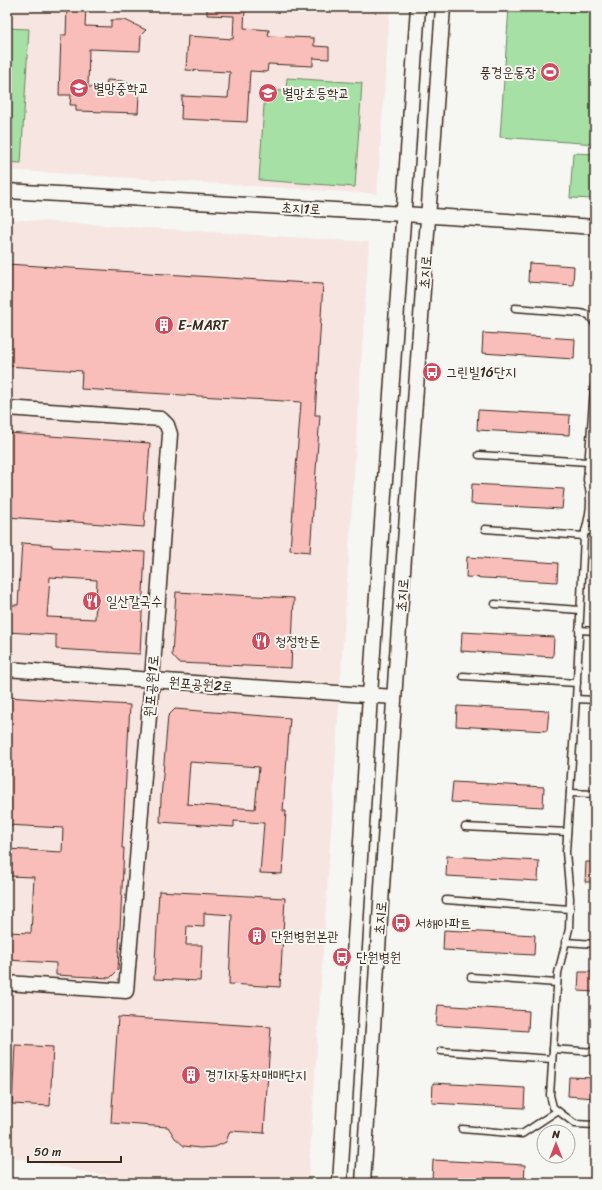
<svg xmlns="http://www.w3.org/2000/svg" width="602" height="1190" font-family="Sriracha,'Poor Story',sans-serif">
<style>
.built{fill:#f7e5e1}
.green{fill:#a6e0a5;stroke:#708562}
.building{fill:#fabeba;stroke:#3b2a1e;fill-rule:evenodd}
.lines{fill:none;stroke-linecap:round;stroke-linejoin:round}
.service-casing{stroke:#3b2a1e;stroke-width:9}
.tertiary-casing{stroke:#3b2a1e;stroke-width:17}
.service{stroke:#f6f6f2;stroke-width:6}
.tertiary{stroke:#f6f6f2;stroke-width:14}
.labels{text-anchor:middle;stroke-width:4;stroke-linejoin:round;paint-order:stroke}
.poi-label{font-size:14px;fill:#3b2a1e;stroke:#f6f6f2;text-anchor:start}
.street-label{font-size:14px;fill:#3b2a1e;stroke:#f6f6f2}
</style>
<rect width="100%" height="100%" fill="#f6f6f2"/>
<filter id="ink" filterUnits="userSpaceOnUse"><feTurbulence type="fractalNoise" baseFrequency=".025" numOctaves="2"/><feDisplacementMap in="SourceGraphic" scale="8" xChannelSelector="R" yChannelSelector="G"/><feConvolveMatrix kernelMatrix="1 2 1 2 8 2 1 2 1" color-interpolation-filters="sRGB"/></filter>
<g filter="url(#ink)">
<g class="built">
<polygon points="7,7 390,7 377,194 7,170"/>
<polygon points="7,219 369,242 308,1183 141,1183 7,1156"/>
</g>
<g class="green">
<polygon points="509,7 595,7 595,144 500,137"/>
<polygon points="7,28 29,29 21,163 7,162"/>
<polygon points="287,78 362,83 355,187 259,180 265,90 286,91"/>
<polygon points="573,153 595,154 595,199 570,198"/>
</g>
<g class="building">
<polygon points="67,7 86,7 85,26 111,27 111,20 125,20 146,30 141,35 140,51 89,49 88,87 106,87 107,80 123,81 143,91 139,95 138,113 76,111 76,105 70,105 71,95 59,95 61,35 66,35"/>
<polygon points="207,7 245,7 244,28 269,30 268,36 314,38 314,46 329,47 329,59 313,58 313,66 268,64 267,72 250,71 247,122 181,119 182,96 228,98 230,72 186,70 188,36 233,39 234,16 207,15"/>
<polygon points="529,263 574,266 573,285 528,282"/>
<polygon points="7,264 323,284 315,415 320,415 310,552 290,550 301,402 81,389 82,371 7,366"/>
<polygon points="483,333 575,339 574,359 482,353"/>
<polygon points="478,410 570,415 569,435 477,430"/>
<polygon points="7,433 150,443 144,527 7,517"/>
<polygon points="472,484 564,489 562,509 471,504"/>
<path d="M22 543 52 545V547L145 552 140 654 56 649V635L7 632V605H18ZM50 577 97 580 95 619 47 617Z"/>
<polygon points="467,557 558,563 557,582 466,577"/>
<polygon points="176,592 294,598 291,668 179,663 172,655"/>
<polygon points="462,632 554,637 553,657 461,651"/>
<polygon points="7,697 130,705 122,848 124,848 118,970 110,978 56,975 56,963 7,960 7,932 31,933 34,877 7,876 7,849 62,852 63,828 7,825"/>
<polygon points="457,706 549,711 547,731 456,726"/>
<path d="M175 709 290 718 283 811H286L282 874 260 873 264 823 234 821V827L160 822 161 798 168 716ZM190 762 259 767 255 809 187 804Z"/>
<polygon points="453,782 544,787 543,807 451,802"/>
<polygon points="447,856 539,861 538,881 446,876"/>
<polygon points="586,862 595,862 595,882 585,882"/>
<polygon points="159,891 285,898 280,987 229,984 232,915 204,913 204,927 187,926 186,945 202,945 200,981 154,979"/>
<polygon points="444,930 535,935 534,955 443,950"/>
<polygon points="579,972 595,972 595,992 578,991"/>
<polygon points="438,1005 529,1011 528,1031 436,1025"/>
<polygon points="118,1017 271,1027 264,1133 230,1131 226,1142 215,1147 200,1148 184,1146 175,1138 168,1127 111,1123"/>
<polygon points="15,1045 53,1047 50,1106 12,1104"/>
<polygon points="569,1077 595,1078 595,1098 568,1096"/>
<polygon points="433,1083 525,1088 524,1108 432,1103"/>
<polygon points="433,1160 525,1165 524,1183 486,1183 432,1180"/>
</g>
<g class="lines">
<g class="service-casing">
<g id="service">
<polyline points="515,308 580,313 589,315 595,324"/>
<polyline points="479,455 588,462"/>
<polyline points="485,529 584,536"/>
<polyline points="585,531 595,531"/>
<polyline points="495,604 580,610"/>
<polyline points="579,630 595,631"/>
<polyline points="463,676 577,683"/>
<path d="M576 699 584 536C589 517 593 500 587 480L595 374"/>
<polyline points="595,700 576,699 566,852 570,898 569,929 558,973 550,1095 553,1107 575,1124 595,1125"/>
<polyline points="570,793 595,794"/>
<polyline points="465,827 567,832"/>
<polyline points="446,900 570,909"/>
<polyline points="565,942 595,944"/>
<polyline points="471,977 557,983"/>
<polyline points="553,1049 595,1052"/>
<polyline points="441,1051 552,1059"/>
<polyline points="462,1129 522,1134 557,1111"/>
</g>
</g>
<g class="tertiary-casing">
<g id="tertiary">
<polyline points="7,191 404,214 595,227"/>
<polyline points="7,408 161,419 167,425 170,434 152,680 126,991 7,983"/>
<polyline points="7,669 152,680 394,697"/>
<polyline points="340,1183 370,695 418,7"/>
<polyline points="363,1183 396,670 443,7"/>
</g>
</g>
<use href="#service" class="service"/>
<use href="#tertiary" class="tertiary"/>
</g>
</g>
<defs>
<g id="stadium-disc" transform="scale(1)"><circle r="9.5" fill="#d1495b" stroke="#f6f6f2"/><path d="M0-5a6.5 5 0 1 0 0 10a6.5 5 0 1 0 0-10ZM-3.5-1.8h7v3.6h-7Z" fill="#fff"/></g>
<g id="school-disc" transform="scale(1)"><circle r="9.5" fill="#d1495b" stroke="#f6f6f2"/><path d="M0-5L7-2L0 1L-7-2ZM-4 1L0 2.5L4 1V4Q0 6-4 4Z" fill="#fff"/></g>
<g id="building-disc" transform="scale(1)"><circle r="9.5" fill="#d1495b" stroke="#f6f6f2"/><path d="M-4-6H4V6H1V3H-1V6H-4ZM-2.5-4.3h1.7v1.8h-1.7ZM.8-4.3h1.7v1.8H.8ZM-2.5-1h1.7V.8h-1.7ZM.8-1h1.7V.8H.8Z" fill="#fff"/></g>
<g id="bus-disc" transform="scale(1)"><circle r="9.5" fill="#d1495b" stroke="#f6f6f2"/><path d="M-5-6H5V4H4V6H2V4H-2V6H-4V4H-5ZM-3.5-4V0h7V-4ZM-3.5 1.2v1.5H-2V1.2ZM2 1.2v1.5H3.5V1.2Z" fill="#fff"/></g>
<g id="restaurant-disc" transform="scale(1)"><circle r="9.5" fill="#d1495b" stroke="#f6f6f2"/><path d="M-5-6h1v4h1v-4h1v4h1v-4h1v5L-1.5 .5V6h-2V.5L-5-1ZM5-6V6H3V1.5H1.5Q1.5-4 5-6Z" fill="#fff"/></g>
</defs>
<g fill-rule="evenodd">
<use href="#stadium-disc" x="550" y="72"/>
<use href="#school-disc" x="79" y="88"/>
<use href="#school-disc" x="268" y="93"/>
<use href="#building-disc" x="164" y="325"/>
<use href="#bus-disc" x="432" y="372"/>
<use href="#restaurant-disc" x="92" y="601"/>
<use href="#restaurant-disc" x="261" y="641"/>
<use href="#bus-disc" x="401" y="923"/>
<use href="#building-disc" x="257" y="936"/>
<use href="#bus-disc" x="342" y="957"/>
<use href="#building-disc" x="191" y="1075"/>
</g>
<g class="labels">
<g class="poi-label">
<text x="536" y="77" text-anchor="end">풍경운동장</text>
<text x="93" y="93">별망중학교</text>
<text x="282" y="98">별망초등학교</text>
<text x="178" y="330">E-MART</text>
<text x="446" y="377">그린빌16단지</text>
<text x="106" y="606">일산칼국수</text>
<text x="275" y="646">청정한돈</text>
<text x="415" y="928">서해아파트</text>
<text x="271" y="941">단원병원본관</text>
<text x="356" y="962">단원병원</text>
<text x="205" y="1080">경기자동차매매단지</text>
</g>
<g class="street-label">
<text transform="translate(301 208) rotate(3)" y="5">초지1로</text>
<text transform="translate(425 272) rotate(-86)" y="5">초지로</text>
<text transform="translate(402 595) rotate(-86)" y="5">초지로</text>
<text transform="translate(201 684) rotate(4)" y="5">원포공원2로</text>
<text transform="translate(151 686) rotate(-86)" y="5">원포공원1로</text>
<text transform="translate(380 918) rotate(-86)" y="5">초지로</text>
</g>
</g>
<rect width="602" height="1190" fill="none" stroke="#f6f6f2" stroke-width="24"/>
<rect x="12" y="12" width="578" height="1166" fill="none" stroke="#3b2a1e" stroke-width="1.5" filter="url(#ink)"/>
<g transform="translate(556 1144)"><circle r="19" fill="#f6f6f2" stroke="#aba49d"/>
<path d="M0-3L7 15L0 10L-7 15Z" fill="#d1495b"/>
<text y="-6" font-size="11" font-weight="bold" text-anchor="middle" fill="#3b2a1e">N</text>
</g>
<path d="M28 1156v6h93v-6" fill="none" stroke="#3b2a1e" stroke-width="2"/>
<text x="34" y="1156" font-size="12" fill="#3b2a1e" stroke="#f6f6f2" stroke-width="3" paint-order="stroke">50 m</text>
</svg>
